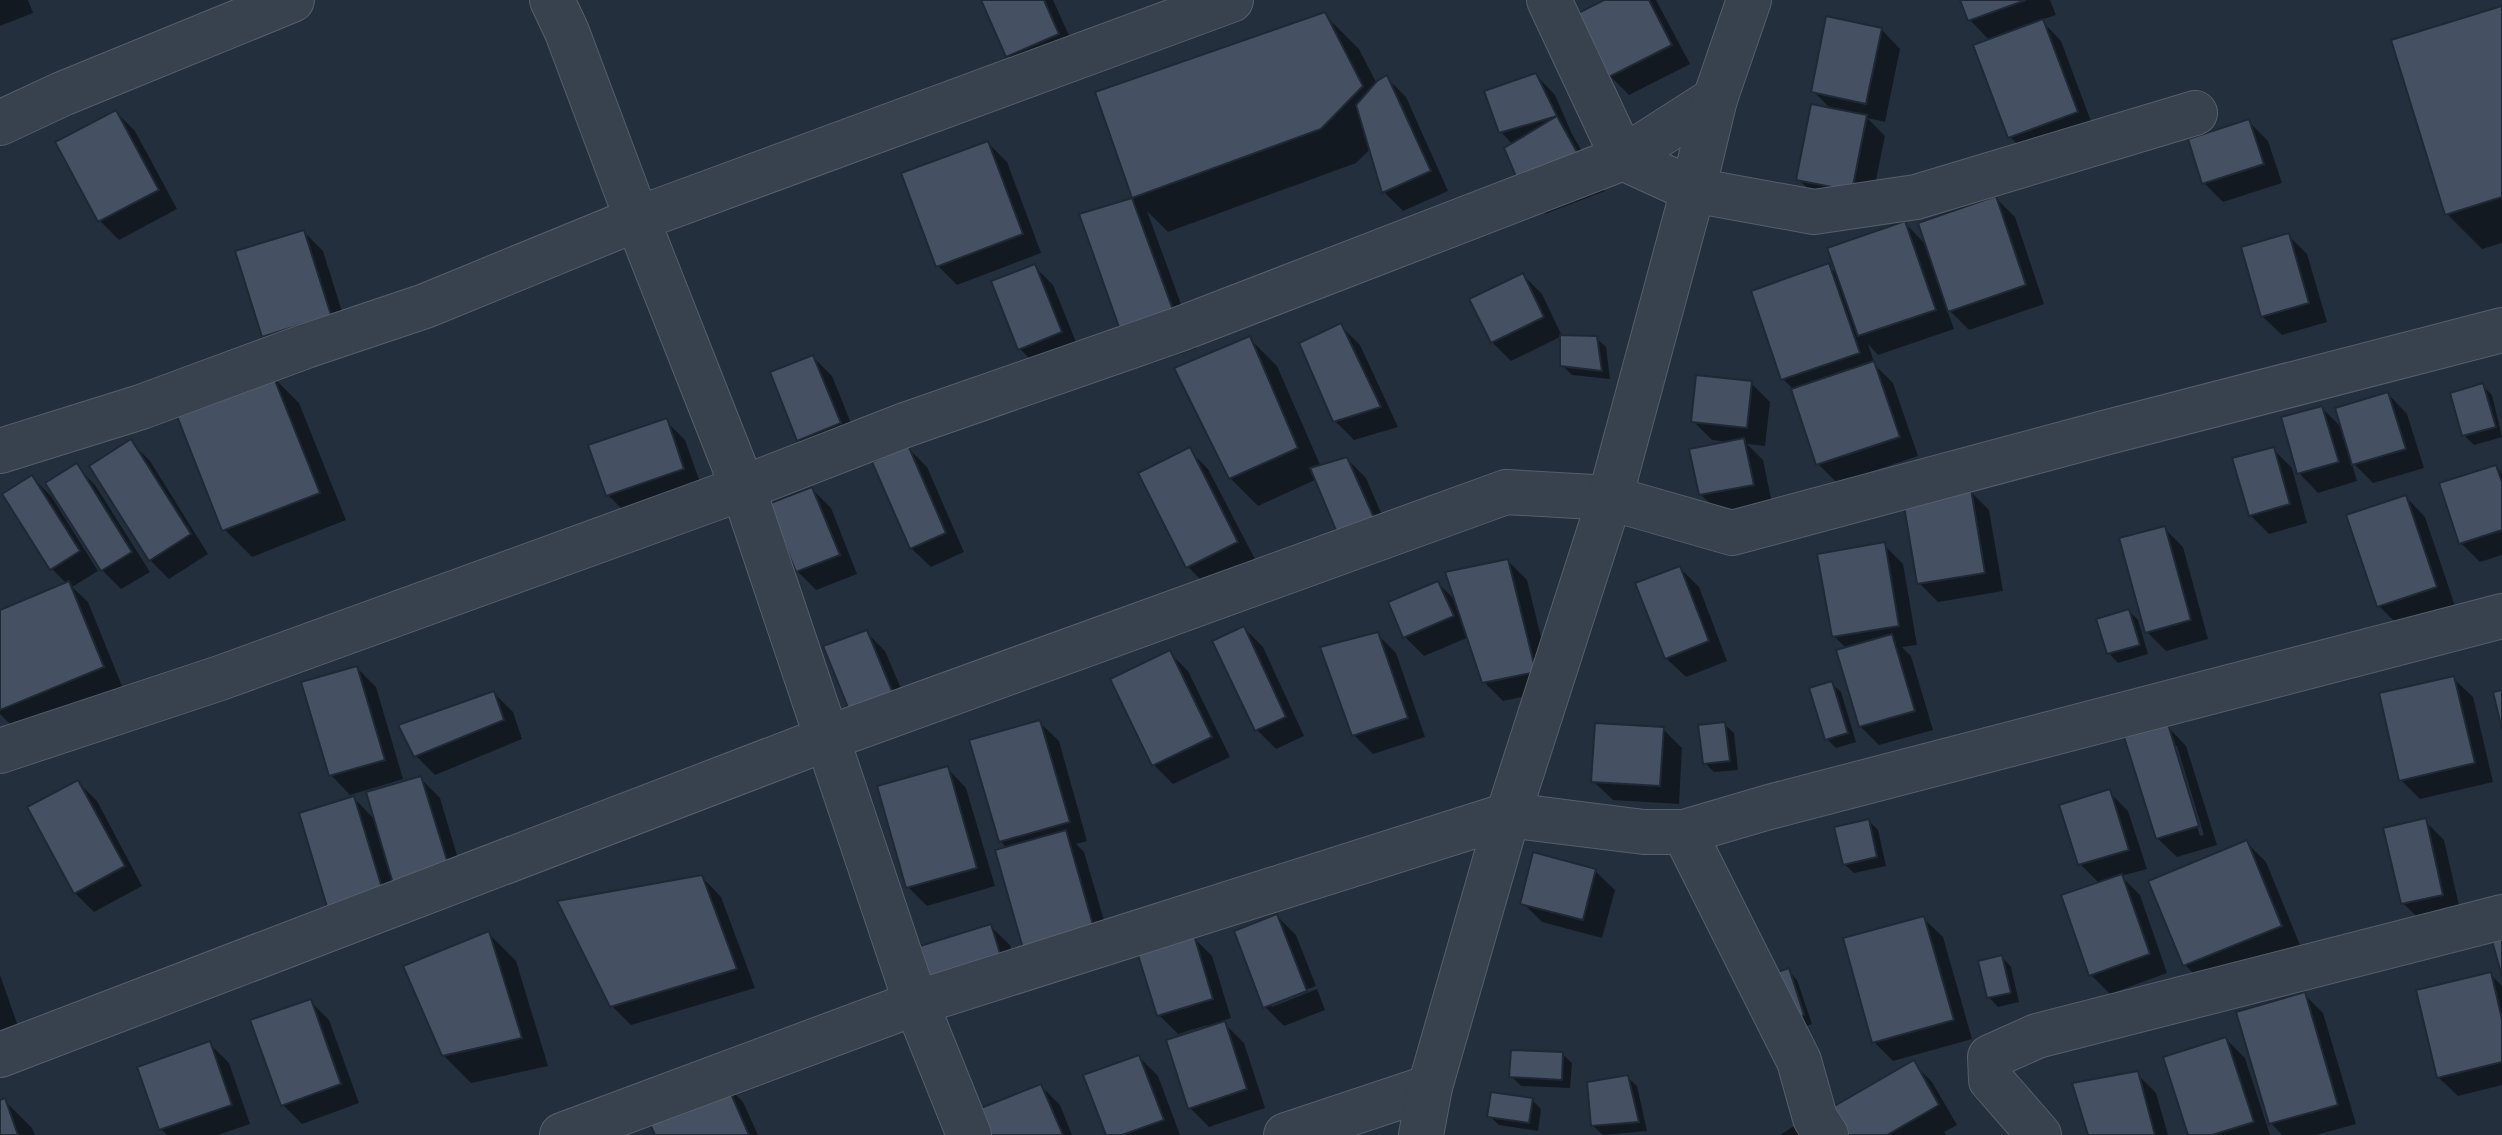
<svg xmlns="http://www.w3.org/2000/svg" width="2502" height="1135" font-family="Jost,sans-serif">
<style>
.shadow{fill:#0007;fill-rule:evenodd}
.building{fill:#455162;stroke:#1f2835;stroke-width:2}
.lines{fill:none;stroke-linecap:round;stroke-linejoin:round}
.minor-casing{stroke:#565f6c;stroke-width:46}
.minor{stroke:#38414e;stroke-width:44}
</style>
<rect width="100%" height="100%" fill="#242f3e"/>
<g class="shadow">
<polygon points="0,0 28,0 33,13 0,26"/>
<polygon points="983,0 1053,0 1077,53 1027,75 1007,56"/>
<polygon points="1608,0 1656,0 1690,64 1629,95 1610,76"/>
<polygon points="1962,0 2050,0 2056,15 2041,20 2061,41 2095,132 2029,156 2010,137 1990,41 1970,20"/>
<polygon points="2502,8 2502,243 2482,249 2447,214"/>
<polygon points="1324,14 1359,49 1377,84 1387,78 1406,97 1448,191 1403,211 1384,192 1371,148 1356,163 1168,232 1147,211 1197,348 1147,365 1128,346 1082,216 1134,199 1098,94"/>
<polygon points="1881,29 1900,49 1885,122 1867,118 1885,136 1870,209 1817,198 1798,179 1832,110 1813,91"/>
<polygon points="1536,75 1555,95 1572,134 1605,191 1545,214 1526,195 1513,145 1501,132"/>
<polygon points="116,112 135,131 177,209 119,240 100,221 58,142"/>
<polygon points="2249,122 2268,141 2282,183 2223,202 2204,183"/>
<polygon points="988,143 1007,162 1041,253 957,285 938,266"/>
<polygon points="1996,198 2015,217 2044,304 1969,330 1946,307 1954,329 1878,355 1868,344 1875,365 1893,383 1918,456 1837,483 1818,464 1793,389 1783,379 1828,266 1839,276 1905,223 1928,247"/>
<polygon points="304,232 323,251 349,334 282,355 263,336"/>
<polygon points="2288,235 2307,254 2327,322 2282,335 2262,316"/>
<polygon points="1034,266 1053,285 1080,352 1039,368 1020,349"/>
<polygon points="1523,275 1542,294 1562,336 1511,361 1492,342"/>
<polygon points="1341,326 1360,345 1398,427 1354,440 1335,421"/>
<polygon points="1249,338 1277,366 1321,467 1347,459 1366,478 1396,548 1317,479 1258,506 1230,478"/>
<polygon points="1596,338 1606,347 1610,379 1572,375 1562,365"/>
<polygon points="813,357 832,376 859,443 818,459 799,440"/>
<polygon points="272,376 299,403 346,520 252,557 224,529"/>
<polygon points="1751,383 1770,402 1765,446 1747,444 1763,460 1772,503 1720,513 1700,494 1730,442 1712,440 1693,421"/>
<polygon points="2483,386 2492,395 2502,437 2474,445 2464,435"/>
<polygon points="2388,394 2407,414 2424,468 2373,483 2351,461 2357,481 2318,493 2299,473 2283,418 2322,408 2343,429"/>
<polygon points="666,421 685,440 702,488 627,514 608,495"/>
<polygon points="131,442 150,461 208,554 169,579 150,560"/>
<polygon points="908,448 927,467 964,552 931,567 911,548"/>
<polygon points="2273,449 2292,468 2307,523 2269,534 2250,515"/>
<polygon points="1189,450 1208,469 1256,561 1207,586 1188,567"/>
<polygon points="76,466 95,485 150,572 121,589 102,570"/>
<polygon points="2496,467 2502,473 2502,555 2480,562 2461,543"/>
<polygon points="32,477 51,496 98,571 72,587 88,602 122,686 16,730 0,714 0,612 67,584 52,569"/>
<polygon points="812,489 831,508 857,574 816,590 797,571"/>
<polygon points="1970,491 1989,510 2003,591 1938,602 1919,583"/>
<polygon points="2406,497 2425,517 2455,606 2398,625 2379,606"/>
<polygon points="2164,528 2183,547 2208,639 2166,651 2147,632"/>
<polygon points="1884,545 1903,564 1917,645 1902,647 1911,656 1933,730 1879,745 1860,726 1847,649 1834,636"/>
<polygon points="1508,561 1527,580 1554,690 1503,701 1484,682 1469,637 1424,656 1405,637 1438,583 1457,602"/>
<polygon points="1680,568 1699,587 1727,661 1686,677 1666,658"/>
<polygon points="2129,611 2138,620 2148,654 2118,663 2109,653"/>
<polygon points="1244,628 1263,647 1304,736 1276,749 1257,730"/>
<polygon points="866,632 885,651 913,717 852,714"/>
<polygon points="1377,634 1396,653 1425,737 1373,754 1354,735"/>
<polygon points="1169,652 1188,671 1230,757 1173,784 1154,765"/>
<polygon points="357,668 376,687 403,779 350,795 331,775"/>
<polygon points="2453,678 2473,697 2493,782 2420,799 2401,780"/>
<polygon points="1831,683 1841,692 1856,742 1836,748 1827,739"/>
<polygon points="494,693 513,712 522,739 435,775 416,756"/>
<polygon points="1039,722 1059,741 1087,841 1076,844 1084,852 1113,951 1000,841"/>
<polygon points="1724,724 1734,733 1738,770 1714,772 1705,763"/>
<path d="M2167 726 2186 746 2217 845 2177 857 2157 838ZM2173 746H2177L2204 835 2200 836Z"/>
<polygon points="1663,729 1682,748 1679,804 1613,800 1593,781"/>
<polygon points="947,768 966,788 995,886 927,906 908,887"/>
<polygon points="421,779 440,798 467,889 328,906 354,798 376,821"/>
<polygon points="78,782 97,801 142,886 94,912 75,893"/>
<polygon points="2109,792 2128,811 2147,869 2121,876 2140,895 2167,973 2110,994 2091,975 2100,884 2080,864"/>
<polygon points="1869,821 1878,830 1886,866 1854,873 1844,864"/>
<polygon points="2425,821 2444,840 2461,914 2422,922 2403,903"/>
<polygon points="2247,843 2266,862 2300,945 2204,984 2185,965"/>
<polygon points="1595,871 1615,890 1602,938 1542,922 1523,903"/>
<polygon points="702,877 721,897 755,988 631,1025 611,1005"/>
<polygon points="1277,916 1296,935 1316,986 1272,1002 1272,1007 1317,989 1325,1010 1284,1026 1265,1007"/>
<polygon points="1923,918 1943,937 1972,1039 1893,1061 1874,1042"/>
<polygon points="990,926 1010,945 1020,979 922,947"/>
<polygon points="488,933 516,961 548,1066 471,1083 443,1055"/>
<polygon points="1193,937 1212,956 1231,1018 1222,1021 1244,1043 1265,1108 1209,1127 1190,1108 1208,1029 1207,1025 1178,1034 1159,1015"/>
<polygon points="2002,957 2011,967 2019,1002 1998,1007 1989,997"/>
<polygon points="1788,970 1797,980 1812,1024 1796,1030"/>
<polygon points="2490,974 2502,986 2502,1085 2458,1096 2438,1077"/>
<polygon points="0,975 19,1029 0,1036"/>
<polygon points="2304,994 2323,1013 2356,1124 2316,1135 2282,1135 2271,1123"/>
<polygon points="310,1001 329,1020 359,1103 302,1124 283,1105"/>
<polygon points="2226,1039 2245,1058 2270,1135 2191,1135"/>
<polygon points="210,1044 229,1063 250,1124 218,1135 167,1135 161,1129"/>
<polygon points="1562,1054 1572,1063 1570,1088 1521,1086 1512,1077"/>
<polygon points="1139,1057 1158,1076 1180,1135 1108,1135"/>
<polygon points="1913,1063 1932,1082 1957,1125 1944,1132 1946,1135 1849,1135"/>
<polygon points="2137,1074 2156,1093 2168,1135 2091,1135"/>
<polygon points="1627,1077 1637,1086 1647,1131 1603,1135 1593,1126"/>
<polygon points="724,1083 743,1102 758,1135 657,1135"/>
<polygon points="1041,1086 1060,1105 1072,1135 989,1135"/>
<polygon points="1532,1100 1541,1109 1538,1131 1499,1125 1489,1116"/>
<polygon points="5,1101 32,1128 35,1135 0,1135 0,1103"/>
<polygon points="1794,1126 1803,1135 1780,1135"/>
</g>
<g class="building">
<polygon points="981,0 1044,0 1059,34 1006,57"/>
<polygon points="1604,0 1649,0 1672,45 1609,77 1576,14"/>
<polygon points="1960,0 2026,0 1968,21"/>
<polygon points="2502,6 2502,197 2445,215 2391,40"/>
<polygon points="1325,12 1363,86 1321,129 1132,198 1095,92"/>
<polygon points="1826,16 1882,28 1866,104 1811,92"/>
<polygon points="2043,19 2078,112 2008,138 1973,45"/>
<polygon points="1536,73 1557,116 1499,133 1484,91"/>
<polygon points="1387,75 1431,171 1382,193 1356,105 1377,81"/>
<polygon points="1811,104 1867,115 1852,191 1796,180"/>
<polygon points="116,110 159,190 98,222 55,142"/>
<polygon points="1557,116 1588,172 1524,196 1504,148"/>
<polygon points="2249,119 2264,164 2202,184 2188,139"/>
<polygon points="988,141 1023,234 936,267 901,173"/>
<polygon points="1996,196 2026,285 1948,312 1918,223"/>
<polygon points="1132,198 1180,329 1126,347 1079,214"/>
<polygon points="1905,221 1936,310 1858,336 1827,248"/>
<polygon points="304,230 331,315 262,337 235,251"/>
<polygon points="2289,233 2309,303 2261,317 2241,247"/>
<polygon points="1829,263 1860,353 1781,380 1751,291"/>
<polygon points="1035,264 1062,332 1018,350 991,281"/>
<polygon points="1523,273 1544,317 1491,343 1469,299"/>
<polygon points="1341,323 1381,407 1333,422 1299,343"/>
<polygon points="1560,335 1597,336 1602,371 1560,366"/>
<polygon points="1250,336 1298,448 1229,479 1174,368"/>
<polygon points="813,355 841,423 797,441 770,372"/>
<polygon points="1874,361 1900,437 1816,465 1791,389"/>
<polygon points="272,373 320,493 222,531 175,411"/>
<polygon points="1696,375 1752,381 1747,428 1691,422"/>
<polygon points="2483,383 2496,427 2462,436 2450,393"/>
<polygon points="2388,392 2406,449 2352,465 2335,408"/>
<polygon points="2322,406 2339,462 2297,474 2281,417"/>
<polygon points="667,418 684,469 606,496 588,445"/>
<polygon points="1744,438 1754,485 1699,495 1689,449"/>
<polygon points="131,439 191,534 149,561 89,466"/>
<polygon points="908,445 946,533 910,549 872,462"/>
<polygon points="1190,447 1238,542 1186,568 1138,473"/>
<polygon points="2274,447 2290,504 2249,516 2232,458"/>
<polygon points="1347,457 1379,529 1340,540 1310,468"/>
<polygon points="77,463 132,552 101,571 45,483"/>
<polygon points="2496,465 2502,482 2502,530 2459,544 2439,483"/>
<polygon points="32,475 80,551 50,570 2,494"/>
<polygon points="812,487 840,555 796,572 768,504"/>
<polygon points="1971,489 1985,573 1917,584 1903,500"/>
<polygon points="2406,495 2437,587 2377,607 2346,515"/>
<polygon points="2165,526 2191,620 2145,633 2119,538"/>
<polygon points="1885,542 1899,626 1832,637 1817,554"/>
<polygon points="1508,559 1536,672 1482,683 1445,572"/>
<polygon points="1680,566 1709,641 1665,659 1635,583"/>
<polygon points="69,581 104,667 0,710 0,610"/>
<polygon points="1438,581 1454,616 1403,638 1388,602"/>
<polygon points="2129,609 2140,645 2107,654 2096,619"/>
<polygon points="1244,626 1286,717 1255,731 1212,641"/>
<polygon points="867,630 895,698 851,715 823,646"/>
<polygon points="1378,632 1408,718 1352,736 1320,647"/>
<polygon points="1892,634 1915,711 1859,727 1836,650"/>
<polygon points="1170,650 1212,737 1152,766 1110,679"/>
<polygon points="357,666 385,760 329,776 301,682"/>
<polygon points="2454,676 2475,763 2399,781 2379,693"/>
<polygon points="1832,681 1848,733 1825,740 1809,688"/>
<polygon points="2502,690 2502,730 2493,692"/>
<polygon points="494,691 504,720 414,757 398,725"/>
<polygon points="1040,720 1070,822 999,842 969,740"/>
<polygon points="1725,722 1730,761 1703,764 1698,725"/>
<polygon points="1595,723 1664,727 1660,786 1591,782"/>
<polygon points="2168,724 2199,826 2156,839 2124,737"/>
<polygon points="948,766 977,868 906,888 877,786"/>
<polygon points="421,776 450,870 394,887 366,792"/>
<polygon points="78,780 125,866 74,894 27,807"/>
<polygon points="2110,789 2129,850 2078,865 2059,805"/>
<polygon points="354,796 383,891 327,907 299,813"/>
<polygon points="2426,818 2443,895 2401,904 2383,828"/>
<polygon points="1869,819 1877,857 1843,865 1834,827"/>
<polygon points="1066,830 1095,932 1024,952 995,850"/>
<polygon points="2247,840 2282,926 2183,966 2148,881"/>
<polygon points="1533,852 1596,869 1583,920 1520,904"/>
<polygon points="2122,874 2150,954 2089,976 2061,895"/>
<polygon points="702,875 737,969 610,1007 557,901"/>
<polygon points="1277,914 1307,991 1263,1008 1234,931"/>
<polygon points="1924,916 1954,1020 1872,1043 1843,938"/>
<polygon points="991,924 1002,960 931,982 920,946"/>
<polygon points="489,931 522,1038 442,1056 403,966"/>
<polygon points="2502,934 2502,977 2491,937"/>
<polygon points="1194,935 1213,999 1157,1016 1137,952"/>
<polygon points="2002,955 2011,993 1987,998 1978,961"/>
<polygon points="1789,968 1804,1015 1785,1021 1769,975"/>
<polygon points="2491,972 2502,1019 2502,1062 2437,1078 2416,990"/>
<polygon points="2305,992 2338,1105 2269,1124 2236,1012"/>
<polygon points="311,999 341,1084 281,1106 250,1020"/>
<polygon points="1225,1021 1247,1089 1188,1109 1166,1040"/>
<polygon points="2226,1037 2254,1122 2212,1135 2188,1135 2163,1057"/>
<polygon points="210,1041 232,1105 159,1130 137,1067"/>
<polygon points="1511,1050 1563,1052 1562,1080 1509,1077"/>
<polygon points="1139,1055 1164,1120 1122,1135 1106,1135 1083,1075"/>
<polygon points="1914,1060 1939,1105 1887,1135 1847,1135 1831,1108"/>
<polygon points="2138,1071 2155,1135 2088,1135 2072,1083"/>
<polygon points="1628,1075 1639,1122 1591,1126 1587,1082"/>
<polygon points="725,1080 749,1135 655,1135 646,1116"/>
<polygon points="1041,1084 1063,1135 987,1135 976,1110"/>
<polygon points="1491,1092 1533,1098 1529,1123 1487,1117"/>
<polygon points="5,1098 18,1135 0,1135 0,1100"/>
</g>
<g class="lines">
<g class="minor-casing">
<g id="minor">
<polyline points="552,0 567,32 637,219 743,488 905,425 1180,329 1623,158 1715,99"/>
<polyline points="1549,0 1623,158 1693,190 1814,212 1916,197 2195,113"/>
<polyline points="0,123 62,94 292,0"/>
<polyline points="0,451 141,407 306,346 425,306 637,219 1231,0"/>
<polyline points="0,751 220,678 743,488 916,1003 969,1135"/>
<polyline points="1684,832 1799,1061 1815,1118 1826,1135"/>
<polyline points="0,1055 828,738 1506,492 1610,498 1732,533 2104,433 2502,330"/>
<polyline points="562,1135 916,1003 1508,815 1644,832 1684,832 1769,807 2502,616"/>
<polyline points="1286,1135 1430,1087"/>
<polyline points="1421,1135 1430,1087 1508,815 1610,498 1693,190 1715,99 1749,0"/>
<polyline points="2039,1135 1991,1080 1990,1057 2037,1036 2502,917"/>
</g>
</g>
<use href="#minor" class="minor"/>
</g>
</svg>
